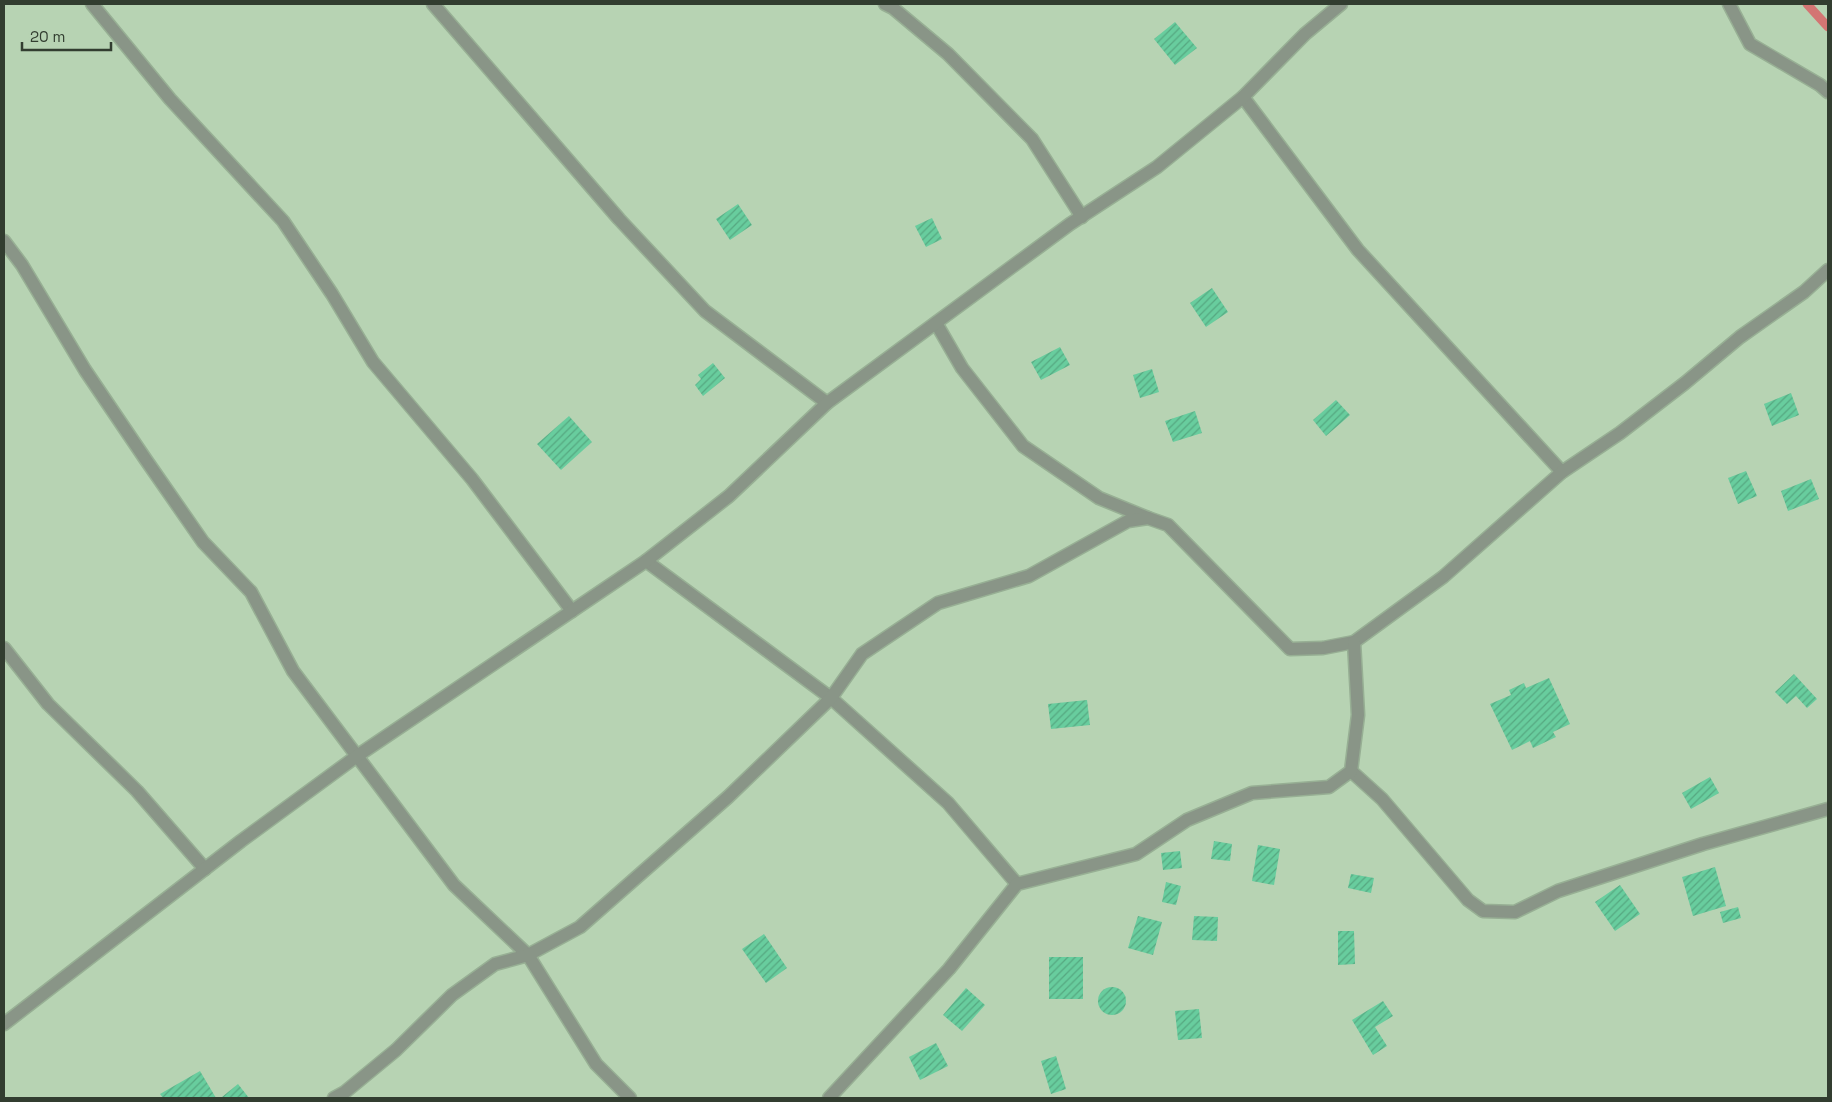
<svg xmlns="http://www.w3.org/2000/svg" width="1832" height="1102" font-family="'Space Grotesk',sans-serif">
<style>
.lines{fill:none;stroke-linecap:round;stroke-linejoin:round}
.stream{stroke:#d37573;stroke-width:9}
.building{fill:url(#building-hatch)}
.minor-casing{stroke:#97af94;stroke-width:15}
.minor{stroke:#899587;stroke-width:12}
</style>
<defs>
<pattern id="building-hatch" width="6" height="6" patternUnits="userSpaceOnUse" patternTransform="scale(1.25)"><rect width="6" height="6" fill="#68cd9e"/><path d="M-1 1l2-2M0 6l6-6M5 7l2-2" fill="none" stroke="#56a881"/></pattern>
</defs>
<rect width="100%" height="100%" fill="#b7d3b3"/>
<g class="lines">
<polyline class="stream" points="1807,4 1828,27"/>
</g>
<g class="building">
<polygon points="1175,22 1197,48 1175,65 1154,39"/>
<polygon points="738,204 752,225 730,240 716,219"/>
<polygon points="932,218 942,239 926,247 915,226"/>
<polygon points="1212,288 1228,312 1206,327 1190,303"/>
<polygon points="1060,347 1070,365 1041,380 1031,362"/>
<polygon points="713,363 725,378 703,396 695,385 701,379 698,375"/>
<polygon points="1152,369 1159,392 1140,398 1133,375"/>
<polygon points="1791,393 1799,415 1772,426 1764,404"/>
<polygon points="1336,400 1350,415 1326,436 1313,420"/>
<polygon points="1195,411 1202,433 1173,442 1165,421"/>
<polygon points="569,416 592,442 561,470 537,444"/>
<polygon points="1746,471 1757,496 1738,504 1728,478"/>
<polygon points="1811,479 1819,499 1788,511 1781,491"/>
<polygon points="1794,674 1817,699 1807,708 1796,696 1787,704 1775,692"/>
<polygon points="1549,678 1570,724 1553,732 1556,737 1533,748 1530,741 1512,750 1490,704 1511,695 1509,690 1524,683 1526,688"/>
<polygon points="1087,700 1090,725 1051,729 1048,704"/>
<polygon points="1710,777 1719,793 1691,809 1682,793"/>
<polygon points="1214,841 1232,844 1230,861 1211,859"/>
<polygon points="1258,845 1280,849 1274,885 1252,881"/>
<polygon points="1180,851 1182,868 1163,870 1161,853"/>
<polygon points="1715,867 1726,906 1693,916 1682,877"/>
<polygon points="1351,874 1374,878 1371,893 1348,888"/>
<polygon points="1166,882 1181,886 1176,905 1162,902"/>
<polygon points="1620,885 1640,914 1615,931 1595,902"/>
<polygon points="1738,907 1741,918 1723,923 1720,912"/>
<polygon points="1138,916 1162,922 1153,955 1128,948"/>
<polygon points="1194,916 1218,917 1217,941 1192,940"/>
<polygon points="1338,931 1354,931 1355,964 1338,965"/>
<polygon points="764,934 787,968 766,983 742,949"/>
<rect x="1049" y="957" width="34" height="42"/>
<circle cx="1112" cy="1001" r="14"/>
<polygon points="966,988 985,1005 962,1031 943,1015"/>
<polygon points="1383,1001 1393,1016 1375,1027 1387,1046 1373,1055 1352,1020"/>
<polygon points="1199,1009 1202,1038 1178,1040 1175,1011"/>
<polygon points="936,1043 948,1066 920,1080 909,1057"/>
<polygon points="1056,1056 1066,1089 1051,1094 1041,1061"/>
<polygon points="200,1071 216,1098 163,1098 160,1094"/>
<polygon points="238,1084 249,1098 223,1098 222,1097"/>
</g>
<g class="lines">
<g class="minor-casing">
<g id="minor">
<polyline points="92,4 170,99 283,221 332,294 373,362 472,479 572,611"/>
<polyline points="433,4 619,219 705,311 827,403"/>
<polyline points="885,4 893,8 948,54 1032,139 1082,217"/>
<polyline points="1729,4 1750,44 1820,85 1828,92"/>
<polyline points="1243,97 1358,250 1562,472"/>
<polyline points="4,241 22,265 85,370 146,460 203,542 251,592 293,671 454,885 528,955 596,1064 630,1098"/>
<polyline points="936,323 962,368 1023,446 1099,498 1148,518"/>
<polyline points="646,561 831,698 948,803 1017,884"/>
<polyline points="4,648 48,704 137,791 205,869"/>
<polyline points="1351,771 1382,799 1468,900 1483,911 1515,912 1558,891 1703,844 1828,809"/>
<polyline points="4,1024 241,841 357,756 646,561 729,496 827,403 1070,224 1157,167 1243,97 1305,34 1341,4"/>
<polyline points="334,1098 345,1092 396,1050 452,995 495,964 528,955 580,927 728,797 831,698 862,654 938,603 1029,576 1128,521 1148,518 1168,525 1290,649 1323,648 1354,642 1443,577 1562,472 1620,433 1685,383 1740,337 1804,292 1828,270"/>
<polyline points="829,1098 949,969 1017,884 1136,854 1187,820 1252,793 1329,787 1351,771 1358,715 1354,642"/>
</g>
</g>
<use href="#minor" class="minor"/>
</g>
<rect width="1832" height="1102" fill="none" stroke="#323d30" stroke-width="10"/>
<path d="M22 42v8h89v-8" fill="none" stroke="#323d30" stroke-width="2.5"/>
<text x="30" y="42" font-size="15" fill="#323d30" stroke="#b7d3b3" stroke-width="4" paint-order="stroke">20 m</text>
</svg>
